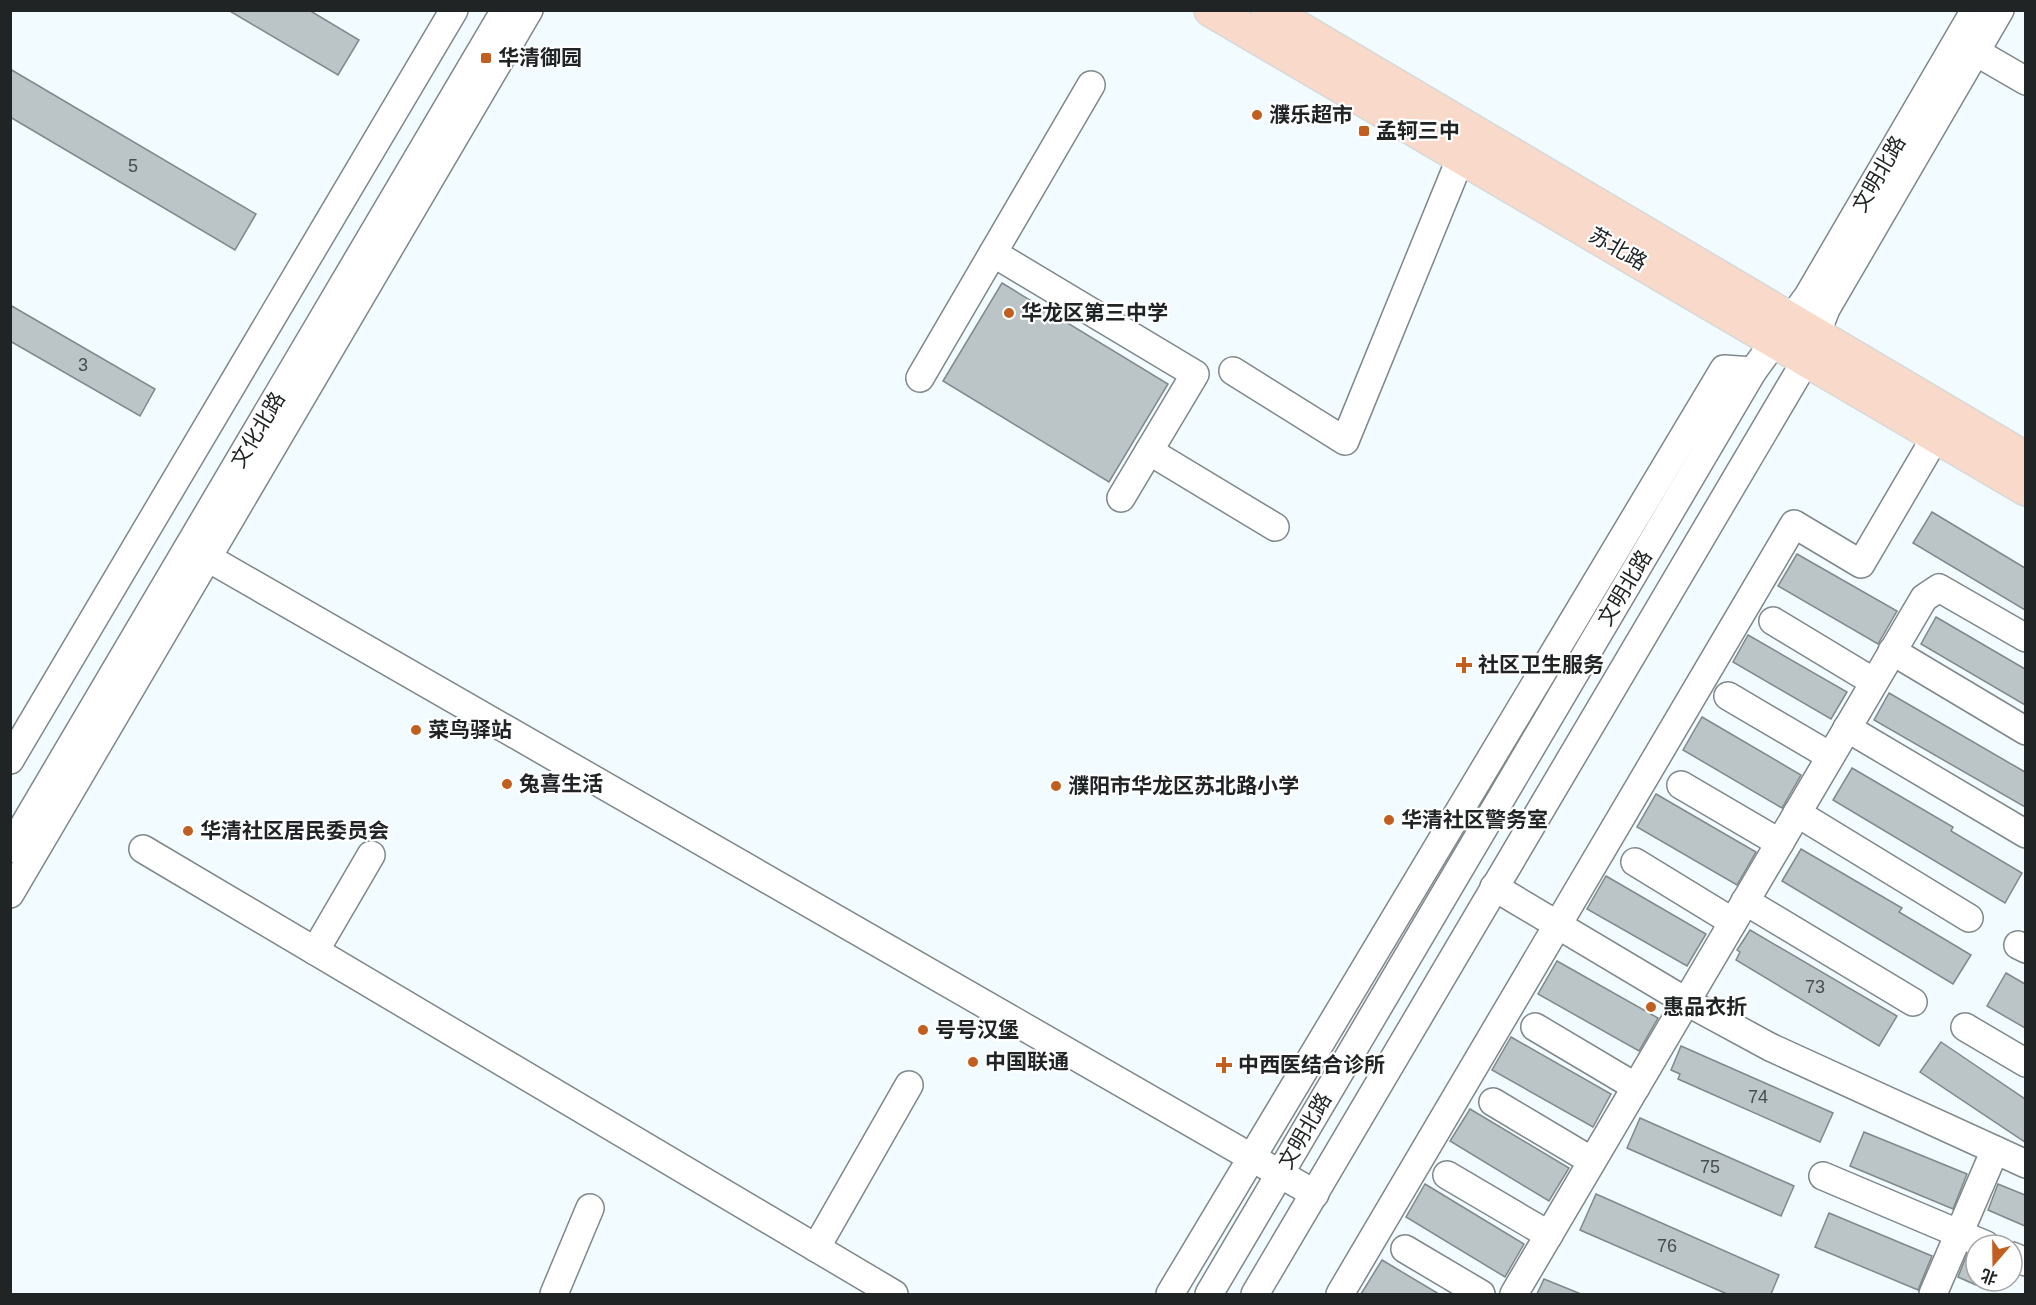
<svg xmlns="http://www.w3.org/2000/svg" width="2036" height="1305" font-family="Arial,'Noto Sans SC',sans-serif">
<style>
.building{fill:#bbc4c7;stroke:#80888b;stroke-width:1.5}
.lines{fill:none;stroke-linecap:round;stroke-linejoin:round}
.minor-casing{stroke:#7f878a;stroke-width:30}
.major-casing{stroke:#d7d8d8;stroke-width:36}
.minor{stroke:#fff;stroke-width:27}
.major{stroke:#f9daca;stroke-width:33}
.poi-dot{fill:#c05f1f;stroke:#fff;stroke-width:2}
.labels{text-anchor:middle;stroke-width:4.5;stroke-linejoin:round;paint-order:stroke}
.number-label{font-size:18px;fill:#474c4e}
.poi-label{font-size:21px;font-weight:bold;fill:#202425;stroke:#fff;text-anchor:start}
.street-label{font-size:21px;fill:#202425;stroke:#fff}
</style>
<rect width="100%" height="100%" fill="#f2fbff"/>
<g class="building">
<polygon points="228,10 309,10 359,40 338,75"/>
<polygon points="10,69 256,214 235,250 10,117"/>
<polygon points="1002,283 1168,384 1109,482 943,381"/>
<polygon points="10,305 155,389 140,416 10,341"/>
<polygon points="1932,512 2025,568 2025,610 1913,543"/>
<polygon points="1797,554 1897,611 1878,644 1778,586"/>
<polygon points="1936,617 2025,669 2025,705 1921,644"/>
<polygon points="1748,635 1847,692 1831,719 1733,662"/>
<polygon points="1889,693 2025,772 2025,807 1874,720"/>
<polygon points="1702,717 1801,775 1782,808 1683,750"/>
<polygon points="1852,768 1953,827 1951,831 2022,873 2005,903 1833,800"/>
<polygon points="1656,794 1756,852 1737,885 1637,827"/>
<polygon points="1801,849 1902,908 1899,912 1971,955 1953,984 1782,881"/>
<polygon points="1606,876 1706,934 1687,966 1587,909"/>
<polygon points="1750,930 1897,1016 1879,1046 1736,960 1740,952 1737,950"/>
<polygon points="1557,961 1658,1018 1639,1051 1538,994"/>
<polygon points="2006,973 2025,984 2025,1028 1987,1006"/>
<polygon points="1511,1037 1611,1094 1593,1127 1492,1070"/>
<polygon points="1941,1042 2025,1099 2025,1142 1920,1072"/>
<polygon points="1681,1046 1833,1113 1820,1142 1678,1079 1680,1074 1671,1070"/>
<polygon points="1470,1109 1569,1168 1549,1201 1450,1141"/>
<polygon points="1640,1118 1794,1186 1781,1216 1627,1148"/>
<polygon points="1864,1132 1967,1174 1953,1209 1850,1166"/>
<polygon points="1425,1184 1524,1244 1505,1277 1406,1217"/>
<polygon points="1998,1184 2025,1195 2025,1226 1988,1210"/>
<polygon points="1596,1194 1779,1275 1771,1294 1727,1294 1580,1230"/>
<polygon points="1829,1213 1932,1256 1918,1290 1815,1247"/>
<polygon points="1967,1254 1976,1258 1976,1285 1958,1277"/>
<polygon points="1382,1260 1439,1294 1361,1294"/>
<polygon points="1544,1279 1581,1294 1537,1294"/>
</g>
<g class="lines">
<g class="minor-casing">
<g id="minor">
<polyline points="1976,52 2026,81"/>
<polyline points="993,253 1195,374 1121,498"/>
<polyline points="1233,371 1345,441 1461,157"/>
<polyline points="920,378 1091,85"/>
<polyline points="1149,451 1275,527"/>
<polyline points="189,547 1315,1194"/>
<polyline points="1773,621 1874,682"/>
<polyline points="1892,651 2026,731"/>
<polyline points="1728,696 1830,756"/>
<polyline points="1847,728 2026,834"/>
<polyline points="10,760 454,10"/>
<polyline points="1681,785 1780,843"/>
<polyline points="1797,813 1969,918"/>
<polyline points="10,849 505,10"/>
<polyline points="143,849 894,1294"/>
<polyline points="1635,862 1733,922"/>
<polyline points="1494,887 1687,1002 1770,1047 2026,1164"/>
<polyline points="10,894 529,10"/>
<polyline points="1745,901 1913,1002"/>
<polyline points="2018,945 2026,949"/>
<polyline points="315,951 371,855"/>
<polyline points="1535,1027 1636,1087"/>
<polyline points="1965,1027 2026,1063"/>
<polyline points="1493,1102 1592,1161"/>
<polyline points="1447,1175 1549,1235"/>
<polyline points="1823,1176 1986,1245"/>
<polyline points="816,1248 909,1085"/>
<polyline points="1405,1249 1481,1294"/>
<polyline points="2012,1256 2026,1262"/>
<polyline points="554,1294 590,1208"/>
<polyline points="1170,1294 1724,369 1753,371"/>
<polyline points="1209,1294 1753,371 1808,296 1975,10"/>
<polyline points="1255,1294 1806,360 1826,309 2000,10"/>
<polyline points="1340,1294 1794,524 1861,564 1936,436"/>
<polyline points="1514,1294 1924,598 1939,588 2026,638"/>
<polyline points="1933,1294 1995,1150"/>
</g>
</g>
<g class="major-casing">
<g id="major">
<polyline points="1211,10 2026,489"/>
<polyline points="1268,10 2026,459"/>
</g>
</g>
<use href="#minor" class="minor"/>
<use href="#major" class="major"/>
</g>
<g class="poi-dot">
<rect x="480" y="52" width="12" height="12" rx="3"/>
<circle cx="1257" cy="115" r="6"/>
<rect x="1358" y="125" width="12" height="12" rx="3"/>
<circle cx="1009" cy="313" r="6"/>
<path d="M1461 656h6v6h6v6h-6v6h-6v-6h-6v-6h6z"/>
<circle cx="416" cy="730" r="6"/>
<circle cx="507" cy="784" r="6"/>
<circle cx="1056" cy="786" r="6"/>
<circle cx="1389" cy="820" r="6"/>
<circle cx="188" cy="831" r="6"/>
<circle cx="1651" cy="1007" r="6"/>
<circle cx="923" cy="1030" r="6"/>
<circle cx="973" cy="1062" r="6"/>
<path d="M1221 1056h6v6h6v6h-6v6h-6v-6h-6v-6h6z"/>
</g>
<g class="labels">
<g class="number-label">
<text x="133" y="172">5</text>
<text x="83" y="371">3</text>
<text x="1815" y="993">73</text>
<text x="1758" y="1103">74</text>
<text x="1710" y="1173">75</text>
<text x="1667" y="1252">76</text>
</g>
<g class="poi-label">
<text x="498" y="65">华清御园</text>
<text x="1269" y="122">濮乐超市</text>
<text x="1376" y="138">孟轲三中</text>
<text x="1021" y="320">华龙区第三中学</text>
<text x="1478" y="672">社区卫生服务</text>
<text x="428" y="737">菜鸟驿站</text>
<text x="519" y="791">兔喜生活</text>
<text x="1068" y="793">濮阳市华龙区苏北路小学</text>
<text x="1401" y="827">华清社区警务室</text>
<text x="200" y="838">华清社区居民委员会</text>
<text x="1663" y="1014">惠品衣折</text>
<text x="935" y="1037">号号汉堡</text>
<text x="985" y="1069">中国联通</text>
<text x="1238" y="1072">中西医结合诊所</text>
</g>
<g class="street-label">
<text transform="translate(1879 174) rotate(-60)" y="7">文明北路</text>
<text transform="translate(1618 249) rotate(30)" y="7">苏北路</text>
<text transform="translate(258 430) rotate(-59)" y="7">文化北路</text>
<text transform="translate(1625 588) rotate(-59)" y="7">文明北路</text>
<text transform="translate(1305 1131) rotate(-60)" y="7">文明北路</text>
</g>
</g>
<rect width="2036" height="1305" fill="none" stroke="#202425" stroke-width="24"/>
<g transform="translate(1994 1263) rotate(200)"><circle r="28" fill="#ffffff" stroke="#a6a7a8" stroke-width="1.5"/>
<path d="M0-4.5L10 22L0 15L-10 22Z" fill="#c05f1f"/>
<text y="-9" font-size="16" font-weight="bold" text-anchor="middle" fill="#202425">北</text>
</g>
</svg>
